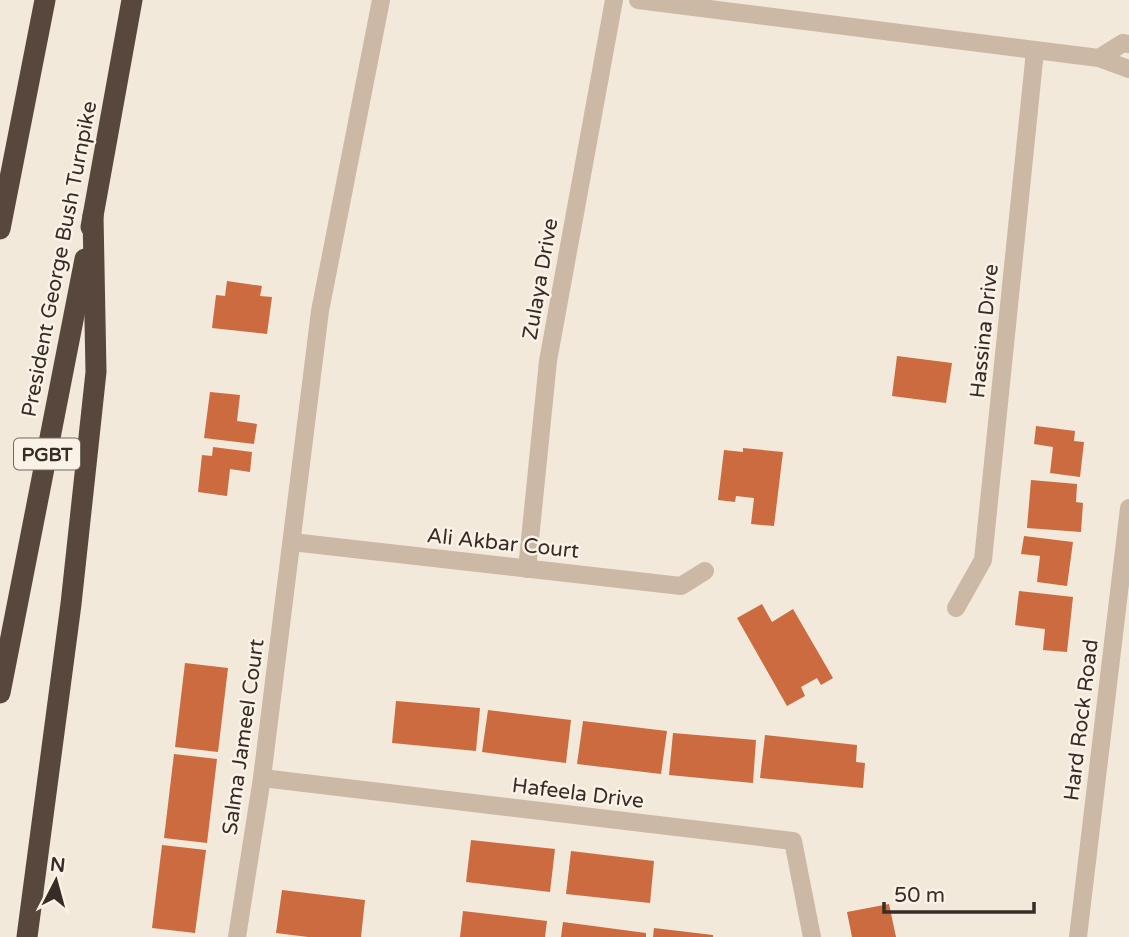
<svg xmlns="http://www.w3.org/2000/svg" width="1129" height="937" font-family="'Varela Round',sans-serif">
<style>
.building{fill:#cb6b3f}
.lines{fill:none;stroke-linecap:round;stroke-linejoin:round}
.minor{stroke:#cbb9a5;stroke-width:18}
.highway{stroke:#58473d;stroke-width:21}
.labels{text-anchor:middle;stroke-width:5;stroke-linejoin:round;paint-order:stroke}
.shield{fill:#faf2e6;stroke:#716860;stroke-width:2}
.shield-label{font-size:19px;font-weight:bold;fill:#362d27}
.street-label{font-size:21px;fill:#362d27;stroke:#faf2e6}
</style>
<rect width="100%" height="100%" fill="#f2e9da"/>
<g class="building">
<polygon points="227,281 262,286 260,296 272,297 267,334 212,328 216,295 225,296"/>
<polygon points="897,356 952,363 946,403 892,396"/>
<polygon points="210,392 240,395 237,421 257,424 254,444 204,438"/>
<polygon points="1036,426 1075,431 1074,441 1084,442 1080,477 1050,473 1053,447 1034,444"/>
<polygon points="213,447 252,452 250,472 230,469 227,496 198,492 202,455 212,456"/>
<polygon points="743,448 783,452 774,526 751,524 754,498 736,496 735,502 718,500 724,450 743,452"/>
<polygon points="1031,480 1077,484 1076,502 1083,503 1081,532 1027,528"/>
<polygon points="1024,536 1073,542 1067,586 1037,582 1040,556 1021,554"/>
<polygon points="1019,591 1073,597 1067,652 1043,650 1045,629 1015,625"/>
<polygon points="762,604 772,622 793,609 833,678 821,685 817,678 801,687 805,696 787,706 737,618"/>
<polygon points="185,663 228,668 218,752 175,747"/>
<polygon points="396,701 480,708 476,751 392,743"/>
<polygon points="488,710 571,720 566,763 482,752"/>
<polygon points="583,721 667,731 661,774 577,764"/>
<polygon points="673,733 756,740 753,783 669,775"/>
<polygon points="765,735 857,745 856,762 865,763 863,788 760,778"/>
<polygon points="174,754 217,759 207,843 164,838"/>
<polygon points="471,840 555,849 550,892 466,882"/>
<polygon points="162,845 206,850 195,933 152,928"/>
<polygon points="571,851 654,861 650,903 566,894"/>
<polygon points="282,890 365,900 361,937 308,937 276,933"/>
<polygon points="889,904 896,937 852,937 847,912"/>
<polygon points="463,911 547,921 545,937 460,937"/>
<polygon points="563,922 646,933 646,937 561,937"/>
<polygon points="654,928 713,935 713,937 653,937"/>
</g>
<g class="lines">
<g class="minor">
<polyline points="638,0 1099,58 1129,69"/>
<polyline points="1099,58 1123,43 1129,44"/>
<polyline points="292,542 681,586 705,571"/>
<polyline points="527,569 548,361 614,0"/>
<polyline points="956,608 983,560 1035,51"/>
<polyline points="262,778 793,841 812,937"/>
<polyline points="237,937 262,778 320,311 381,0"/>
<polyline points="1078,937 1129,508"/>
</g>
<g class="highway">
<polyline points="91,227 132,0"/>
<polyline points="0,229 45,0"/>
<polyline points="0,693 85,259"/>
<polyline points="27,937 71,604 96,372 93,215"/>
</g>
</g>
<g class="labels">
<rect class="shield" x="14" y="438.5" width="66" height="31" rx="5"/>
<g class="shield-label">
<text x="47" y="461">PGBT</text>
</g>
<g class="street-label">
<text transform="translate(59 259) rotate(-79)" y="7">President George Bush Turnpike</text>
<text transform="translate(540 279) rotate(-80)" y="7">Zulaya Drive</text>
<text transform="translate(984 331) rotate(-84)" y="7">Hassina Drive</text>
<text transform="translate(503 543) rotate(6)" y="7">Ali Akbar Court</text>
<text transform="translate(1081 720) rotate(-83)" y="7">Hard Rock Road</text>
<text transform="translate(243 737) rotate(-82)" y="7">Salma Jameel Court</text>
<text transform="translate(578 793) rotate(7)" y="7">Hafeela Drive</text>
</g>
</g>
<g transform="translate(56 881) rotate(6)" stroke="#faf2e6" stroke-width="5" paint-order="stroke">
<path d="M0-5L12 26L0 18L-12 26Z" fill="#362d27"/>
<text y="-10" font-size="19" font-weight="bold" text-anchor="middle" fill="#362d27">N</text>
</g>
<path d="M884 902v10h150v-10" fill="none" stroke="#362d27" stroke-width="3.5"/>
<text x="894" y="902" font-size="21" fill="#362d27" stroke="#faf2e6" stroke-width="5" paint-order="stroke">50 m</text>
</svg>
